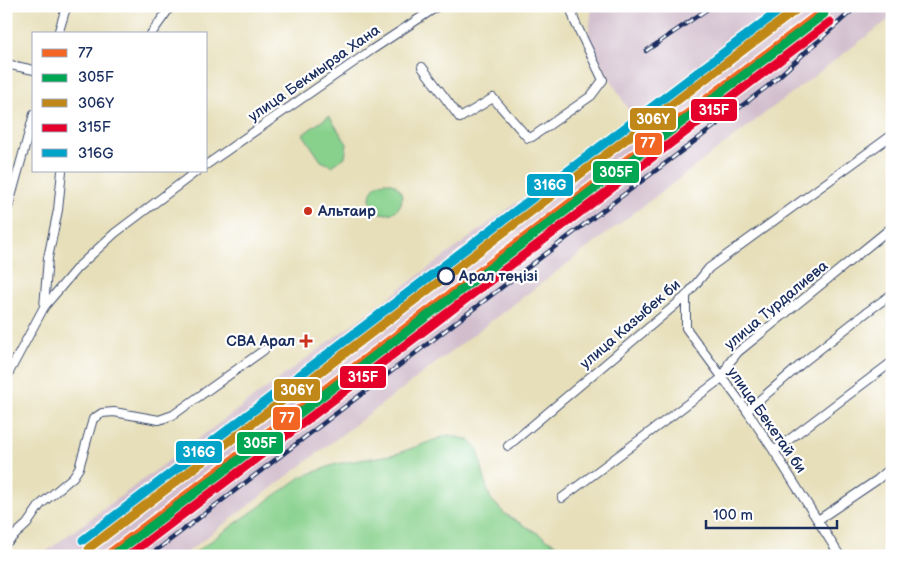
<svg xmlns="http://www.w3.org/2000/svg" width="898" height="562" font-family="'Balsamiq Sans',sans-serif">
<style>
.industrial{fill:#d1bdcc}
.green{fill:#88d18d;stroke:#528076}
.lines{fill:none;stroke-linecap:round;stroke-linejoin:round}
.street-casing{stroke:#3a496c;stroke-width:10}
.street{stroke:#fff;stroke-width:8}
.rail-casing{stroke:#1b2f5e;stroke-width:4.5}
.rail{stroke:#fff;stroke-width:2.5;stroke-dasharray:8;stroke-linecap:butt}
.rail-1-casing{stroke:#fff;stroke-width:12}
.rail-2-casing{stroke:#fff;stroke-width:12}
.rail-3-casing{stroke:#fff;stroke-width:12}
.rail-4-casing{stroke:#fff;stroke-width:12}
.rail-5-casing{stroke:#fff;stroke-width:12}
.rail-1{stroke:#f26522;stroke-width:9}
.rail-2{stroke:#00a651;stroke-width:9}
.rail-3{stroke:#c08818;stroke-width:9}
.rail-4{stroke:#e4002b;stroke-width:9}
.rail-5{stroke:#01a3c8;stroke-width:9}
.poi-dot{fill:#c8321e;stroke:#fff;stroke-width:2}
.stop-dot{fill:#fff;stroke:#1b2f5e;stroke-width:2.5}
.labels{text-anchor:middle;stroke-width:4.5;stroke-linejoin:round;paint-order:stroke}
.street-label{font-size:15px;fill:#1b2f5e;stroke:#fff}
.poi-label{font-size:15px;font-weight:bold;fill:#1b2f5e;stroke:#fff;text-anchor:start}
.stop-label{font-size:15px;font-weight:bold;fill:#1b2f5e;stroke:#fff;text-anchor:start}
.line-badge{stroke:#fff;stroke-width:2}
.badge-label{font-size:14px;text-anchor:middle;font-weight:bold;fill:#fff}
</style>
<rect width="100%" height="100%" fill="#fff"/>
<filter id="ink" filterUnits="userSpaceOnUse"><feTurbulence type="fractalNoise" baseFrequency=".02" numOctaves="2"/><feDisplacementMap in="SourceGraphic" scale="10" xChannelSelector="R" yChannelSelector="G"/><feConvolveMatrix kernelMatrix="1 2 1 2 8 2 1 2 1" color-interpolation-filters="sRGB"/></filter>
<filter id="wash" filterUnits="userSpaceOnUse"><feTurbulence type="fractalNoise" baseFrequency=".0096" numOctaves="4" result="noise"/><feDisplacementMap in="SourceGraphic" scale="20" xChannelSelector="R" yChannelSelector="G"/><feGaussianBlur stdDeviation="1.12" result="paint"/><feColorMatrix in="noise" values="0 0 0 0 0 0 0 0 0 0 0 0 0 0 0 0 0 1.4 0 .05"/><feComposite in="paint" operator="in"/></filter>
<g filter="url(#wash)">
<rect width="100%" height="100%" fill="#e7dfba"/>
<polygon class="industrial" points="592,6 892,6 892,17 182,556 40,556 632,117 588,39"/>
<g class="green">
<polygon points="329,116 347,144 345,157 332,166 321,161 303,134"/>
<circle cx="386" cy="198" r="16"/>
<polygon points="448,435 469,440 478,450 487,489 491,499 505,514 564,549 597,556 190,556 301,477 336,464 396,454"/>
</g>
</g>
<g filter="url(#ink)">
<g class="lines">
<g class="street-casing">
<g id="street">
<polyline points="58,34 65,11 69,6"/>
<polyline points="151,34 171,6"/>
<polyline points="6,64 34,70"/>
<polyline points="422,67 460,118 493,98 528,138 532,137 591,96 603,80 575,22 570,6"/>
<polyline points="206,165 373,49 438,6"/>
<polyline points="6,215 34,114"/>
<polyline points="686,296 686,328 747,411 774,451 840,556"/>
<polyline points="44,307 48,258 58,210 62,171"/>
<polyline points="6,378 44,307 77,268 115,233 197,171"/>
<polyline points="747,411 806,360 867,312 892,294"/>
<polyline points="508,446 686,296 709,268 892,135"/>
<polyline points="774,451 892,362"/>
<polyline points="562,498 722,378 729,363 738,352 892,227"/>
<polyline points="818,520 877,480 892,467"/>
<polyline points="6,543 27,524 40,505 73,477 79,468 93,419 102,413 114,412 159,420 173,415 264,350"/>
</g>
</g>
<use href="#street" class="street"/>
<g class="rail-casing">
<g id="rail">
<polyline points="646,51 712,6"/>
<polyline points="149,556 598,214 768,86 857,6"/>
</g>
</g>
<use href="#rail" class="rail"/>
<g class="rail-1-casing">
<polyline id="rail-1" points="106,556 829,6"/>
</g>
<g class="rail-2-casing">
<polyline id="rail-2" points="112,556 824,14"/>
</g>
<g class="rail-3-casing">
<polyline id="rail-3" points="89,548 801,6"/>
</g>
<g class="rail-4-casing">
<polyline id="rail-4" points="128,556 830,22"/>
</g>
<g class="rail-5-casing">
<polyline id="rail-5" points="83,540 785,6"/>
</g>
<use href="#rail-1" class="rail-1"/>
<use href="#rail-2" class="rail-2"/>
<use href="#rail-3" class="rail-3"/>
<use href="#rail-4" class="rail-4"/>
<use href="#rail-5" class="rail-5"/>
</g>
</g>
<g class="poi-dot">
<circle cx="308" cy="211" r="5"/>
<path d="M303.5 333.5h5v5h5v5h-5v5h-5v-5h-5v-5h5z"/>
</g>
<circle class="stop-dot" cx="446" cy="276" r="8"/>
<g class="labels">
<g class="street-label">
<text transform="translate(314 73) rotate(-35)" y="5">улица Бекмырза Хана</text>
<text transform="translate(776 305) rotate(-40)" y="5">улица Турдалиева</text>
<text transform="translate(630 324) rotate(-41)" y="5">улица Казыбек би</text>
<text transform="translate(767 420) rotate(55)" y="5">улица Бекетай би</text>
</g>
<g class="poi-label">
<text x="318" y="216">Альтаир</text>
<text x="295" y="346" text-anchor="end">СВА Арал</text>
</g>
<g class="stop-label">
<text x="459" y="281">Арал теңізі</text>
</g>
</g>
<g class="line-badge">
<rect x="690" y="98" width="48" height="24" rx="5" fill="#e4002b"/>
<rect x="629" y="107" width="48" height="24" rx="5" fill="#c08818"/>
<rect x="634" y="132" width="29" height="24" rx="5" fill="#f26522"/>
<rect x="592" y="160" width="48" height="24" rx="5" fill="#00a651"/>
<rect x="526" y="173" width="48" height="24" rx="5" fill="#01a3c8"/>
<rect x="339" y="365" width="48" height="24" rx="5" fill="#e4002b"/>
<rect x="273" y="378" width="48" height="24" rx="5" fill="#c08818"/>
<rect x="272" y="406" width="29" height="25" rx="5" fill="#f26522"/>
<rect x="236" y="431" width="48" height="24" rx="5" fill="#00a651"/>
<rect x="175" y="440" width="48" height="24" rx="5" fill="#01a3c8"/>
</g>
<g class="badge-label">
<text x="714" y="115">315F</text>
<text x="653" y="124">306Y</text>
<text x="648" y="148">77</text>
<text x="616" y="177">305F</text>
<text x="550" y="190">316G</text>
<text x="363" y="382">315F</text>
<text x="297" y="395">306Y</text>
<text x="287" y="423">77</text>
<text x="260" y="448">305F</text>
<text x="199" y="457">316G</text>
</g>
<rect width="898" height="562" fill="none" stroke="#fff" stroke-width="25"/>
<rect x="32" y="32" width="175" height="140" fill="#ffffff" stroke="#a4acbf"/>
<rect x="42" y="49" width="25" height="8" fill="#f26522" stroke="#a4acbf"/>
<text x="78" y="58" font-size="15" fill="#1b2f5e">77</text>
<rect x="42" y="74" width="25" height="8" fill="#00a651" stroke="#a4acbf"/>
<text x="78" y="82" font-size="15" fill="#1b2f5e">305F</text>
<rect x="42" y="99" width="25" height="8" fill="#c08818" stroke="#a4acbf"/>
<text x="78" y="108" font-size="15" fill="#1b2f5e">306Y</text>
<rect x="42" y="124" width="25" height="8" fill="#e4002b" stroke="#a4acbf"/>
<text x="78" y="132" font-size="15" fill="#1b2f5e">315F</text>
<rect x="42" y="149" width="25" height="8" fill="#01a3c8" stroke="#a4acbf"/>
<text x="78" y="158" font-size="15" fill="#1b2f5e">316G</text>
<path d="M706 520v8h131v-8" fill="none" stroke="#1b2f5e" stroke-width="2.5"/>
<text x="713" y="520" font-size="15" fill="#1b2f5e" stroke="#ffffff" stroke-width="4" paint-order="stroke">100 m</text>
</svg>
